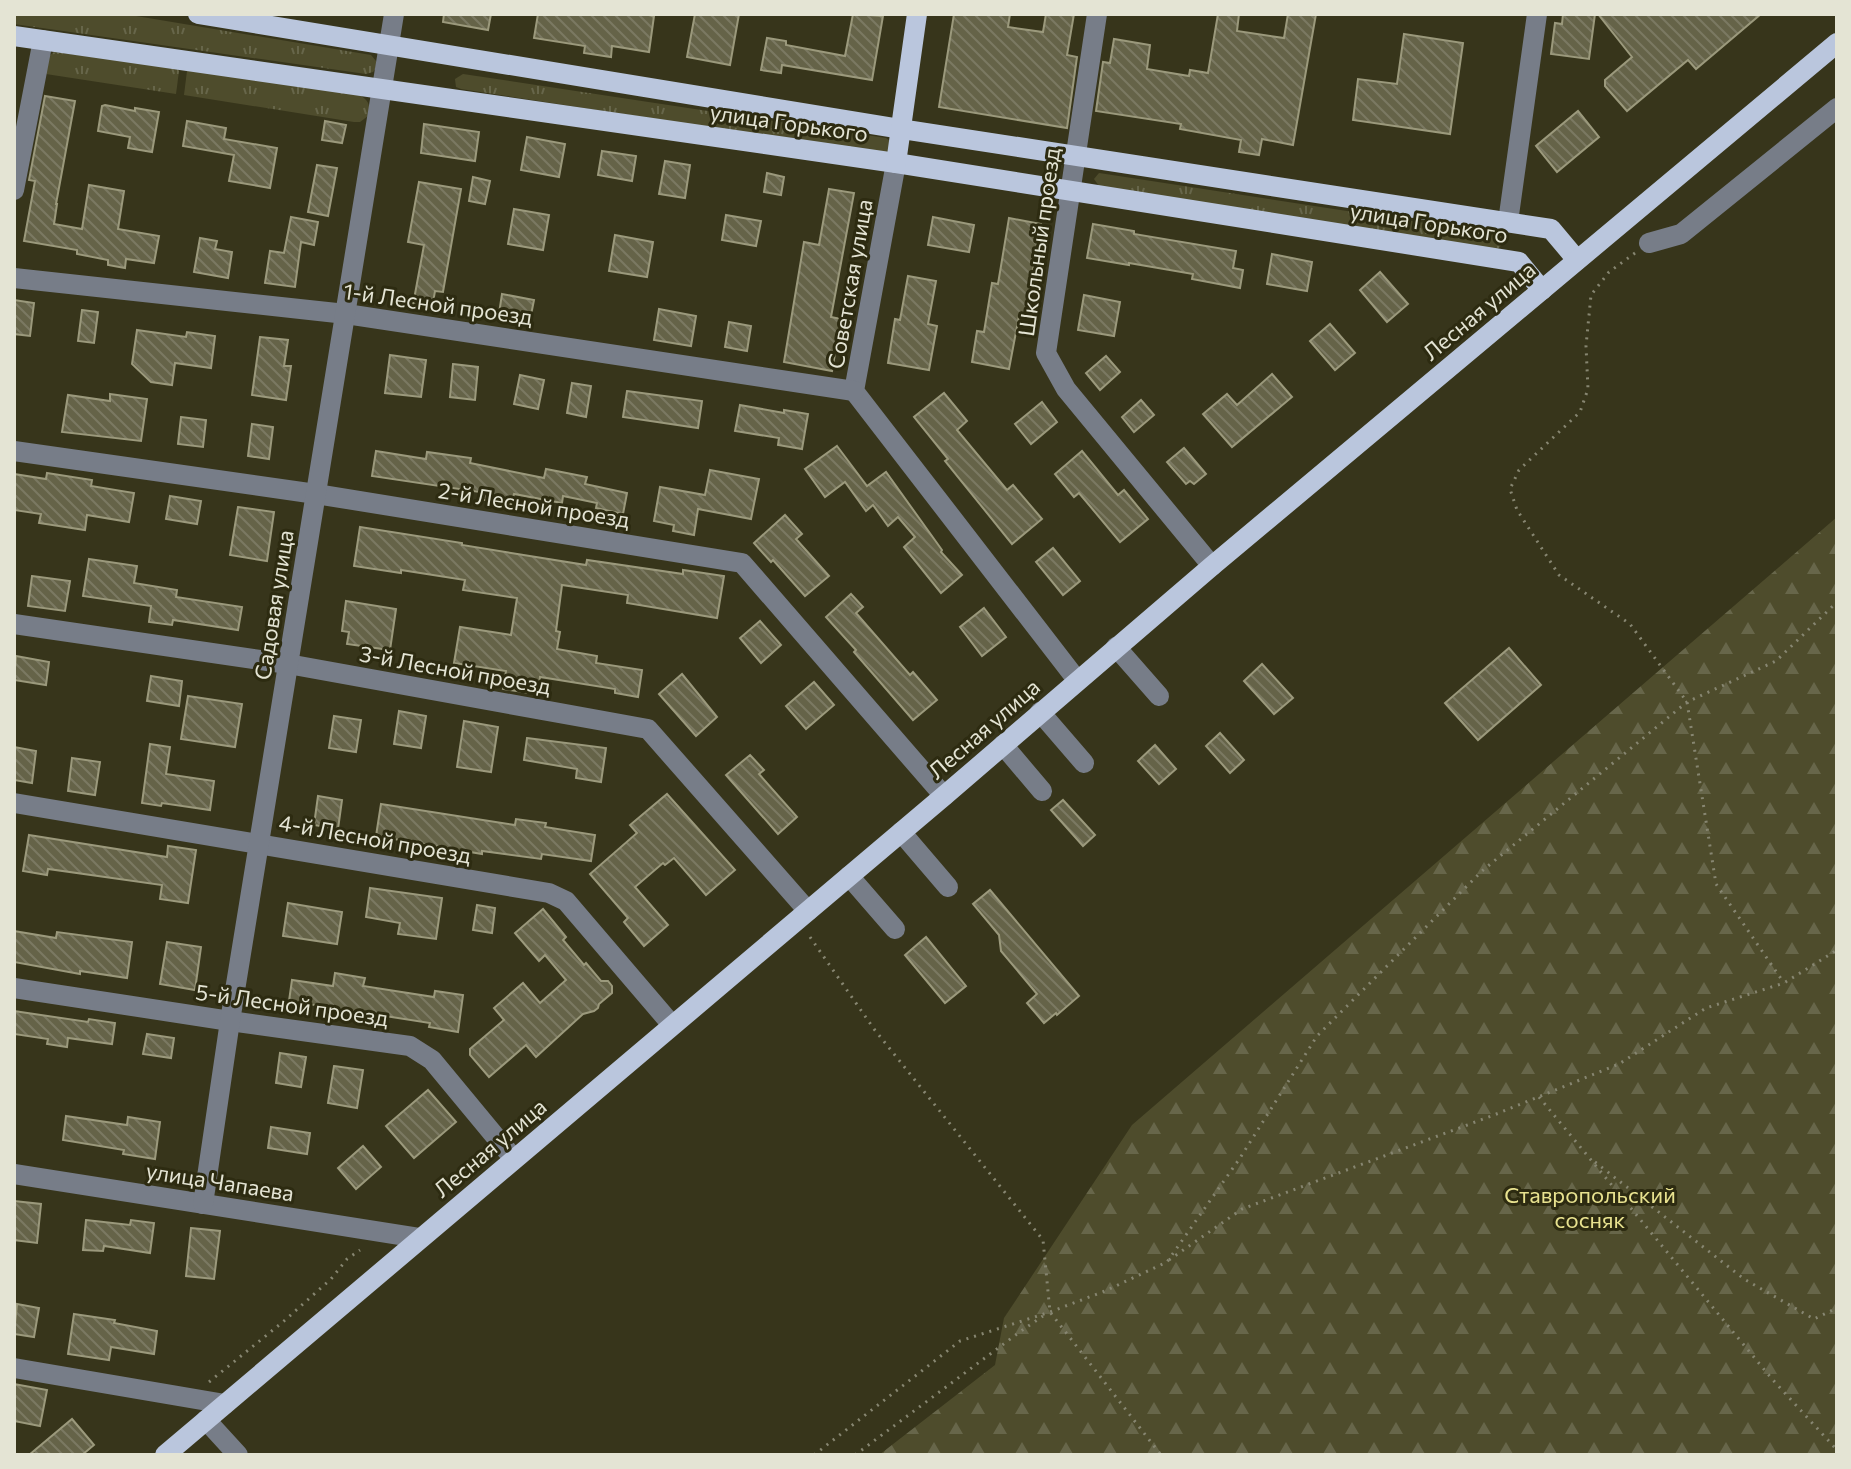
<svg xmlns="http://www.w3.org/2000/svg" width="1851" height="1469" font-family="Commissioner,sans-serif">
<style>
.grass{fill:url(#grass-tufts)}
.forest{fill:url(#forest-firs)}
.building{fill:url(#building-back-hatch);stroke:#9b997c;stroke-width:2}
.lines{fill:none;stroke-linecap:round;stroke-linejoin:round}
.path{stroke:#878671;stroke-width:3;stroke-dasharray:2 6;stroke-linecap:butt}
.minor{stroke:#777d88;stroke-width:20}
.major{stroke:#bac6dd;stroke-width:20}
.labels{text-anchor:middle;stroke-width:6;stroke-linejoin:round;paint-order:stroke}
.street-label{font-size:22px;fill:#e4e4d4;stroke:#2d2b11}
.park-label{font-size:22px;fill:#e8e28f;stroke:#2d2b11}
</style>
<defs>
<pattern id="grass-tufts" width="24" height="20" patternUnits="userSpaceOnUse" patternTransform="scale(2)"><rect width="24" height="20" fill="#4e4c2c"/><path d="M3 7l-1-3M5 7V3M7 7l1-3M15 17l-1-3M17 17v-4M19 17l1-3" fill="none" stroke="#67664a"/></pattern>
<pattern id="forest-firs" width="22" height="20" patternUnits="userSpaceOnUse" patternTransform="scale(2)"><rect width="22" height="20" fill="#4e4c2c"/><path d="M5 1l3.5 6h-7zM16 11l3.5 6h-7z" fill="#67664a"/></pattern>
<pattern id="building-back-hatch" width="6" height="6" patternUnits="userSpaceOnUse" patternTransform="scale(2)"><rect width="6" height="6" fill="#656348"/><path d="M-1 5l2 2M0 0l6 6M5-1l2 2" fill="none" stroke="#7b7962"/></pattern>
</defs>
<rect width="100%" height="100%" fill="#37351b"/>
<g class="grass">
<polygon points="14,14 124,14 371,55 376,61 377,66 373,72 366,74 14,24"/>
<polygon points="54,52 177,68 179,71 176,94 46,74 49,56"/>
<path d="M190 69 357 93C368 100 371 104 368 116L360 122H354L184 95 187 71Z"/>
<polygon points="463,74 886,138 890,141 888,152 883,154 461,89 456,87 455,79"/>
<polygon points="1099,173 1497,234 1502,237 1503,243 1499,248 1495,249 1099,186 1094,179"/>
</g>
<polygon class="forest" points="1837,517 1837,1455 879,1455 995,1365 1004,1318 1132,1125"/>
<g class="building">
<polygon points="444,14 491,14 488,30 443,22"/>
<polygon points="538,14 643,14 654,16 649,52 612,46 611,57 584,53 585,46 534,38"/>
<polygon points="695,14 739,14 730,65 687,57"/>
<polygon points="853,14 883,16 872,80 782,65 781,73 761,70 767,38 786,41 786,45 845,56"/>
<polygon points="954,14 1010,14 1008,27 1043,32 1046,14 1074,14 1067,55 1077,57 1067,128 939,107"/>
<polygon points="1218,14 1239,14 1237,31 1284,38 1288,14 1316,14 1293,145 1262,139 1259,155 1239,152 1241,140 1180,129 1181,124 1096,111 1103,62 1110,63 1114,39 1150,45 1147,69 1189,76 1190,70 1208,73"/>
<polygon points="1563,14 1595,14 1589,59 1551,54 1555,23 1562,24"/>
<polygon points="1598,14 1761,14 1696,69 1688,60 1627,111 1605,86 1605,80 1632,57"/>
<polygon points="1404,34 1463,43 1450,134 1353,120 1358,79 1397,84"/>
<polygon points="45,96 75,101 56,204 57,204 54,224 82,229 89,185 124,191 118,229 159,236 154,263 126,259 125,268 108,265 108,260 77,254 77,250 24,241 35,181 29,180"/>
<polygon points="105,105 135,111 135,108 159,112 152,152 128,148 130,137 98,131 102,106"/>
<polygon points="1578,111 1599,137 1557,172 1536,146"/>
<polygon points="187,121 226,128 224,139 277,148 270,188 229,181 234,155 183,146"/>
<polygon points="325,121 346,125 342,143 322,140"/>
<polygon points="424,124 479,132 475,161 421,153"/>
<polygon points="527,137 565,144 559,177 521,170"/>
<polygon points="602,151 636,156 632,181 598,175"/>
<polygon points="665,161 690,165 685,198 659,194"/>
<polygon points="317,165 337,168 328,216 308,212"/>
<polygon points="767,173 784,177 781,195 764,192"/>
<polygon points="473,177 490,181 485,204 469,201"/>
<polygon points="419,182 461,189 443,292 435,291 432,308 413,305 424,245 408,242"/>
<polygon points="829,189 854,193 831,317 841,319 832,371 784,362 804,242 819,245"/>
<polygon points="514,209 549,215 543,250 508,244"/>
<polygon points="726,215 761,221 756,246 722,240"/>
<polygon points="291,217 318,222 314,245 301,242 295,287 265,283 270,251 284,253"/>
<polygon points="933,217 974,225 969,252 928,245"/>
<polygon points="1009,218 1041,224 1025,317 1019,316 1009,369 972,362 977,331 984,332 992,283 998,284"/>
<polygon points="1093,224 1134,231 1134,234 1236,251 1233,268 1243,270 1240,288 1192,279 1193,274 1129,263 1129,265 1087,258"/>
<polygon points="615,235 653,242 647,277 609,271"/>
<polygon points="200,238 217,241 215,249 232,252 228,278 194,272"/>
<polygon points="1272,254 1312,262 1307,291 1267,284"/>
<polygon points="1380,272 1408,304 1387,322 1360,290"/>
<polygon points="908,276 936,281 928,324 937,326 929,370 888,363 895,319 900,320"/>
<polygon points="502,294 534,300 529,325 498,320"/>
<polygon points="1084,295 1120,302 1114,336 1078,330"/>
<polygon points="14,300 34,303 30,336 14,334"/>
<polygon points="659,309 696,316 691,346 654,340"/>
<polygon points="82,310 98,312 94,343 78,341"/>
<polygon points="729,322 751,326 747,351 725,347"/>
<polygon points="1330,324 1355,353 1335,370 1310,341"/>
<polygon points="137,330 186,337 187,332 215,336 211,368 175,363 172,385 151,382 132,364"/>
<polygon points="260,337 288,340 284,366 291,366 286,400 252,395"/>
<polygon points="390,355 426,360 421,397 385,393"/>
<polygon points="1106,356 1120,372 1100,390 1086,373"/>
<polygon points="453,364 478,367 475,400 450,397"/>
<polygon points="1272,374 1292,397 1232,447 1203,414 1227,394 1237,405"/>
<polygon points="520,375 544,380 538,409 514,404"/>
<polygon points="572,383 591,386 586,417 567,413"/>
<polygon points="627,391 702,401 698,428 623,417"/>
<polygon points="944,393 967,421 957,430 1007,490 1013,485 1042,519 1012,544 945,461 948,459 914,417"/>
<polygon points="110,394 147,399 141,441 62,432 68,395 110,401"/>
<polygon points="1141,400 1154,415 1134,432 1122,417"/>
<polygon points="1042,402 1057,422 1031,444 1015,424"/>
<polygon points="740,405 784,413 784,410 808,414 802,449 778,445 779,438 735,431"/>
<polygon points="181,417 206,420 203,447 178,444"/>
<polygon points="252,424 273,427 269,459 248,456"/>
<polygon points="837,446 867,486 886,472 942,550 941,552 962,575 941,593 904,547 915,537 898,517 888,526 873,505 866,511 845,482 825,497 805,469"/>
<polygon points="1184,448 1206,474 1194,484 1190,481 1186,484 1167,462"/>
<polygon points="376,451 426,459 427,452 471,458 470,463 544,478 546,469 587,477 585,484 627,493 623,514 596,508 597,503 563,496 562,503 514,494 511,505 479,499 480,492 372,476"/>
<polygon points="1082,451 1118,495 1124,490 1148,519 1120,542 1079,493 1074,497 1055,474"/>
<polygon points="710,470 759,479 751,519 698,509 694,535 673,531 674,525 654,521 660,487 705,495"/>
<polygon points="47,473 92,480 91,486 134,493 129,522 87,515 85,530 39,523 41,514 14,510 14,474 46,479"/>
<polygon points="170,496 201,501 197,524 166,519"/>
<polygon points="238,507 274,512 267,561 230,555"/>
<polygon points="785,515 802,534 796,539 829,576 805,596 773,560 771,562 754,543"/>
<polygon points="360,527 462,543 462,545 586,565 587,560 683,574 683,570 724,576 717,618 627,603 628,595 562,585 556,631 560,632 557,649 597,656 596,663 642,670 638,697 615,693 615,689 540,677 538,694 503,689 506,671 454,663 460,627 511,635 517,598 463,590 465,580 401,570 401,573 354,566"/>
<polygon points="1053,548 1080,581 1063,595 1036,562"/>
<polygon points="89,559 137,566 134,583 177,590 176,597 242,607 238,630 173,620 172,625 149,622 151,606 83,596"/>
<polygon points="32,576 70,581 65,611 28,606"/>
<polygon points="851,594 863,607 856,613 910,675 913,672 937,700 913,720 854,652 856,650 826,617"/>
<polygon points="346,601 396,609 390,650 347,644 349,632 342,631"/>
<polygon points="984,608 1006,637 982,656 960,627"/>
<polygon points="760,621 781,645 761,663 740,638"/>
<polygon points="1509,648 1541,685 1478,740 1445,703"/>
<polygon points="16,656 49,662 46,685 14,680"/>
<polygon points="1262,664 1293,698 1274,714 1244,681"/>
<polygon points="682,674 717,717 696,736 659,694"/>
<polygon points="151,676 182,681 179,706 147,701"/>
<polygon points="814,682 834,705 806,729 786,706"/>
<polygon points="188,696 242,704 235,747 181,739"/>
<polygon points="399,711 426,716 421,748 394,744"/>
<polygon points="334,716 361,720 356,752 329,748"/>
<polygon points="464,721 498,727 491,772 457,767"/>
<polygon points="1220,733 1244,760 1230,773 1206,746"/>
<polygon points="527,738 606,748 601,782 576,778 577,769 524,760"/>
<polygon points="150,744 170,747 166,774 214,781 210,810 162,803 161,806 142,803"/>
<polygon points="1155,745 1176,769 1159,784 1138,761"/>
<polygon points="14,747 36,751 32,783 14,780"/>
<polygon points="750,755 764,770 759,774 797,817 778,834 726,775"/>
<polygon points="72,758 100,762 95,795 68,791"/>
<polygon points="667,794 735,870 706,895 674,858 665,865 663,863 635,887 668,925 644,946 624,922 628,918 590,874 637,833 630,825"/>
<polygon points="318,796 342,800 338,829 314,825"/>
<polygon points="1063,800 1095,835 1083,846 1051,810"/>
<polygon points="381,804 515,825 516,819 546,823 545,827 595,835 591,861 542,854 541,859 482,851 482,854 376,836"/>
<polygon points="29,835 167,857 168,846 196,850 188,903 160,899 162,885 48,869 47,875 23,871"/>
<polygon points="370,888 442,898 436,939 398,934 400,923 366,917"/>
<polygon points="990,890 1079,996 1057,1015 1056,1013 1044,1023 1027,1003 1037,994 1001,951 999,935 973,904"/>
<polygon points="288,903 342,912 337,944 283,936"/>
<polygon points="477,905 495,908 492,933 473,930"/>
<polygon points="543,909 566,937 563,940 584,965 586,963 601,981 608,981 612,986 612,993 599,1004 598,1008 594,1011 583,1014 536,1057 526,1045 489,1077 470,1055 470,1049 504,1020 494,1008 523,983 540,1003 566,980 545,955 539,961 515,933"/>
<polygon points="14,931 56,938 57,932 132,942 127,978 80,971 80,974 14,962"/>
<polygon points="926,937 966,986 945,1003 905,955"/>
<polygon points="167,942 201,947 195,990 160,984"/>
<polygon points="335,973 365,978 363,986 434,997 435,991 463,995 458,1032 429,1027 430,1023 289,1001 292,980 333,986"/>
<polygon points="14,1011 88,1022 89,1019 115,1023 112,1044 68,1038 67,1047 47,1044 48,1039 14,1034"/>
<polygon points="147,1034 174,1038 171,1058 143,1054"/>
<polygon points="280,1053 306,1057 301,1087 276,1083"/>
<polygon points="334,1066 363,1070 357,1108 328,1103"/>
<polygon points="428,1090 456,1122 414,1158 386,1126"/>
<polygon points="66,1116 127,1125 128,1117 160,1122 155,1159 123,1154 124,1150 63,1140"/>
<polygon points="271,1127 310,1133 307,1154 268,1148"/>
<polygon points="363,1146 381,1167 356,1189 338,1168"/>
<polygon points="14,1201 41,1204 37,1243 14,1240"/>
<polygon points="86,1220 130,1225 131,1220 154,1223 150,1253 104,1246 103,1251 83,1250"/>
<polygon points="191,1228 220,1231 214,1279 186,1276"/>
<polygon points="17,1304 39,1308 34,1337 14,1334"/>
<polygon points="74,1314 115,1320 114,1323 157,1331 154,1354 111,1347 109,1360 68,1354"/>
<polygon points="14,1384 47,1390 40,1426 14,1421"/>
<polygon points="72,1419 94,1445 82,1455 29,1455"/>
</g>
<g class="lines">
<g class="path">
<polyline points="1635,253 1609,272 1591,295 1586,346 1588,389 1580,412 1519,470 1510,489 1517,510 1559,575 1630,624 1687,702 1716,884 1784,983"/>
<polyline points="810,937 874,1029 1043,1240 1050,1312 1161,1455"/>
<polyline points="1539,1097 1772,1379 1837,1450"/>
<polyline points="1595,1162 1744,1279 1814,1319 1837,1308"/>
<polyline points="1169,1260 1242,1209 1494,1115 1619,1064 1706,1008 1784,983 1837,950"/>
<polyline points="209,1382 284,1321 331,1279 347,1259 360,1250"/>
<polyline points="814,1455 960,1341 1050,1312 1105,1291 1167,1262 1240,1158 1317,1036 1482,871 1687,702 1776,661 1837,602"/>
<polyline points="855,1455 1021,1331 1043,1316"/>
</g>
<g class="minor">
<polyline points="1097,14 1046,353 1066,389 1212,566"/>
<polyline points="896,163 854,391 1077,680"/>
<polyline points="14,190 43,40"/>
<polyline points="1508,222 1537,14"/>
<polyline points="1649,243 1681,234 1837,108"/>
<polyline points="14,278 346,314 854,391"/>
<polyline points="14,451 316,494 742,563 944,796"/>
<polyline points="14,624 288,664 648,729 808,911"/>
<polyline points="1116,647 1159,696"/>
<polyline points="1040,712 1084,763"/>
<polyline points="1003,745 1042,791"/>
<polyline points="14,803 549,893 566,901 672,1025"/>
<polyline points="901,832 948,887"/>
<polyline points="849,876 895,929"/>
<polyline points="14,988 230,1021 410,1046 432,1060 514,1159"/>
<polyline points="14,1174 419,1238"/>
<polyline points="203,1204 230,1021 394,14"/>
<polyline points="14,1368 225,1404"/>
<polyline points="206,1420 238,1455"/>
</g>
<g class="major">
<polyline points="198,14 901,129 1551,229 1577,260"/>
<polyline points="14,36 896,163 1519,262 1542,290"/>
<polyline points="896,163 917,14"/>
<polyline points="165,1455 944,796 1212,566 1837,43"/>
</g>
</g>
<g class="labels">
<g class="street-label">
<text transform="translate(789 123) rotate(8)" y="8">улица Горького</text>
<text transform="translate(1429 223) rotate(9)" y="8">улица Горького</text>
<text transform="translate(1039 242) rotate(-82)" y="8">Школьный проезд</text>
<text transform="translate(850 284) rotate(-80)" y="8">Советская улица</text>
<text transform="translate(438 304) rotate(8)" y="8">1-й Лесной проезд</text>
<text transform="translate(1479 311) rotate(-40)" y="8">Лесная улица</text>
<text transform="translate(534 505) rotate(9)" y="8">2-й Лесной проезд</text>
<text transform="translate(274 605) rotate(-81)" y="8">Садовая улица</text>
<text transform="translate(455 670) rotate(10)" y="8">3-й Лесной проезд</text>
<text transform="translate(984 729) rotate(-41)" y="8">Лесная улица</text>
<text transform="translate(375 839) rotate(10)" y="8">4-й Лесной проезд</text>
<text transform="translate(292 1005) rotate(8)" y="8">5-й Лесной проезд</text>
<text transform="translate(490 1148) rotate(-40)" y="8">Лесная улица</text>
<text transform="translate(220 1182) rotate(9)" y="8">улица Чапаева</text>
</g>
<g class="park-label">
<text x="1590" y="1203">Ставропольский<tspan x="1590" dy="25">сосняк</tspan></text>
</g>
</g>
<rect width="1851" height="1469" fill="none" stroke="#e4e4d4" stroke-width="32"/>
</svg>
